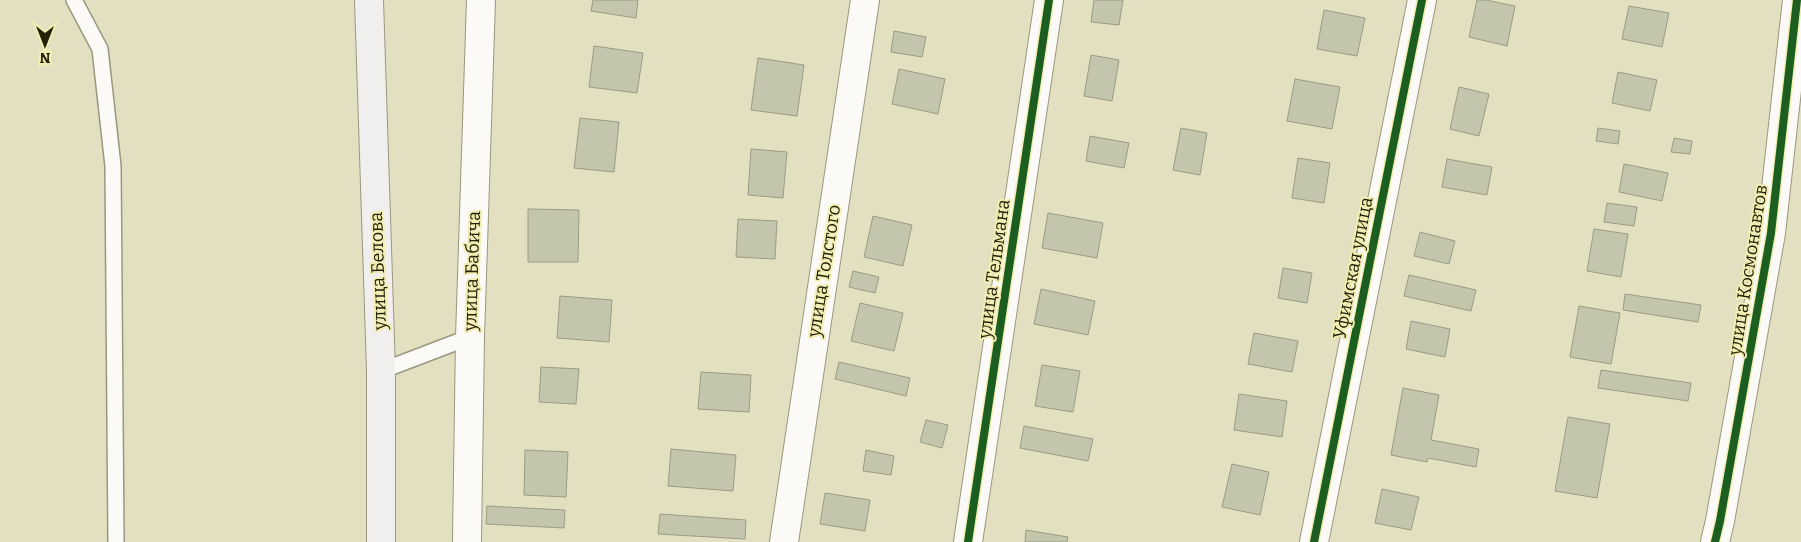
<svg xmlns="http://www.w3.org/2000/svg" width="1801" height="542" font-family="Bitter,serif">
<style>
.building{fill:#c3c5ad;stroke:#9b9c84}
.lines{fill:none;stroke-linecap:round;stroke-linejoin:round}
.service-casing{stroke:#9a9780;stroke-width:18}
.minor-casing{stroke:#9a9780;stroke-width:30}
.secondary-casing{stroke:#9a9780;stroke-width:30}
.service{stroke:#fbfaf6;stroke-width:15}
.minor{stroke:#fbfaf6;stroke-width:28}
.secondary{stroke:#f0efed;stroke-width:28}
.cycleway-casing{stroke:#f2edb2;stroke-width:11}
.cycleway{stroke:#1b5e20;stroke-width:8}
.labels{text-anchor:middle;stroke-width:4;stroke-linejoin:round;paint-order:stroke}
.street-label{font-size:18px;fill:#23210a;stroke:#f2edb2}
</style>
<rect width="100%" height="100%" fill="#e3e0c1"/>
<g class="building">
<polygon points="593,0 638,0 636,18 591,11"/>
<polygon points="1094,0 1123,0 1119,25 1091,22"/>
<polygon points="1477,0 1486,0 1515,6 1507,46 1469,37"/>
<polygon points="1629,6 1669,13 1662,47 1622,39"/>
<polygon points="1324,10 1365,18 1357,56 1317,49"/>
<polygon points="894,31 926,37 922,57 891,52"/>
<polygon points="594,46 643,53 637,93 589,87"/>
<polygon points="1091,55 1119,60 1112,101 1084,96"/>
<polygon points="758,58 804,65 797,116 751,110"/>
<polygon points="899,69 945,79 938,114 892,104"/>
<polygon points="1618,72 1657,80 1650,111 1612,103"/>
<polygon points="1295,79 1340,87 1332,129 1287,121"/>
<polygon points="1459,87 1489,94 1479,136 1450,129"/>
<polygon points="580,118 619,122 614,172 574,168"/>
<polygon points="1181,128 1207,133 1200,175 1173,170"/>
<polygon points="1598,128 1620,131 1618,144 1596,141"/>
<polygon points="1090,136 1129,143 1124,168 1086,161"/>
<polygon points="1674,138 1692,141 1690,154 1671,152"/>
<polygon points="751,149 787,152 783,198 748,195"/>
<polygon points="1298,158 1330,163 1324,203 1292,198"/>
<polygon points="1447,159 1492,167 1487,195 1442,187"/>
<polygon points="1624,164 1668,173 1662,201 1619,192"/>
<polygon points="1607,203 1637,207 1634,226 1604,222"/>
<polygon points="528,209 579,210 578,262 528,262"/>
<polygon points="1048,213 1103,223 1097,258 1042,248"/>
<polygon points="873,216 912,225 903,266 864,257"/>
<polygon points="738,219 777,221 775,259 736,257"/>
<polygon points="1594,229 1628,234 1621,277 1587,271"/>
<polygon points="1420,232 1455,241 1449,264 1414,256"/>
<polygon points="1283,268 1312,273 1307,303 1278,298"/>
<polygon points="853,271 879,277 875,293 849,287"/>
<polygon points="1409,275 1476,290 1471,311 1404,296"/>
<polygon points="1041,289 1095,301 1088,335 1034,324"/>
<polygon points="1625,294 1701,305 1698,322 1623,310"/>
<polygon points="560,296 612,300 609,342 557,338"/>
<polygon points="860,303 903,313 894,351 851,341"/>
<polygon points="1579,306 1620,313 1611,364 1570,357"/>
<polygon points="1411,321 1450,329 1445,357 1406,349"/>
<polygon points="1254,333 1298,341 1292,372 1248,364"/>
<polygon points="839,362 910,378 906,396 835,379"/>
<polygon points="1042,365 1080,371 1073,412 1035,406"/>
<polygon points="541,367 579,369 576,404 539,402"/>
<polygon points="1601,370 1691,383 1688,401 1598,388"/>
<polygon points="701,372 751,375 749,412 698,409"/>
<polygon points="1403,388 1439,395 1431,440 1479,449 1476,467 1428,458 1427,462 1391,455"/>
<polygon points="1239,394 1287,401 1282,437 1234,430"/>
<polygon points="1568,417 1610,424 1597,498 1555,491"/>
<polygon points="926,420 948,425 942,448 920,442"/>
<polygon points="1024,426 1093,439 1088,461 1020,448"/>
<polygon points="671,449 736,455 733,491 668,486"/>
<polygon points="525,450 568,452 566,497 524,495"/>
<polygon points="866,450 894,456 891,475 863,471"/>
<polygon points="1232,464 1269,472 1260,515 1222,507"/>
<polygon points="1382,489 1419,497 1411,530 1375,523"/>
<polygon points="825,493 870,500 865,531 820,524"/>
<polygon points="487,506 565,510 564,528 486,524"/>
<polygon points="660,514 746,520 745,539 658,534"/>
<polygon points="1026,530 1068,537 1067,542 1025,542"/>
</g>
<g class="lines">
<g class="service-casing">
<g id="service">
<polyline points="74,0 100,49 113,166 116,542"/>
<polyline points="381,371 470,337"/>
</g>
</g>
<g class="minor-casing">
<g id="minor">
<polyline points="467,542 470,337 481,0"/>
<polyline points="784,542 865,0"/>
<polyline points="968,542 1049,0"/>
<polyline points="1314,542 1422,0"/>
<polyline points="1715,542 1720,521 1771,233 1797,0"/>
</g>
</g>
<g class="secondary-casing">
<polyline id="secondary" points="369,0 381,371 381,542"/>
</g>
<use href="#service" class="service"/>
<use href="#minor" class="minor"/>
<use href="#secondary" class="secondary"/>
<g class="cycleway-casing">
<g id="cycleway">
<polyline points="968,542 1049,0"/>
<polyline points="1314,542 1422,0"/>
<polyline points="1715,542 1720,521 1771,233 1797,0"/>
</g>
</g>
<use href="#cycleway" class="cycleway"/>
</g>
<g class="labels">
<g class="street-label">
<text transform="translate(1353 268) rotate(-79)" y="6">Уфимская улица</text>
<text transform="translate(994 269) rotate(-82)" y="6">улица Тельмана</text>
<text transform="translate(1748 270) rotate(-81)" y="6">улица Космонавтов</text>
<text transform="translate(378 271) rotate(-92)" y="6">улица Белова</text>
<text transform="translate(472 271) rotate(-88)" y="6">улица Бабича</text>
<text transform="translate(824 271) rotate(-81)" y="6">улица Толстого</text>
</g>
</g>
<g transform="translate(45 45) rotate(180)" stroke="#f2edb2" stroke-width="4" paint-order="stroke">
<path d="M0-4L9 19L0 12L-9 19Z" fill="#23210a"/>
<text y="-8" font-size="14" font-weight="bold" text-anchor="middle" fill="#23210a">N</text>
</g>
</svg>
